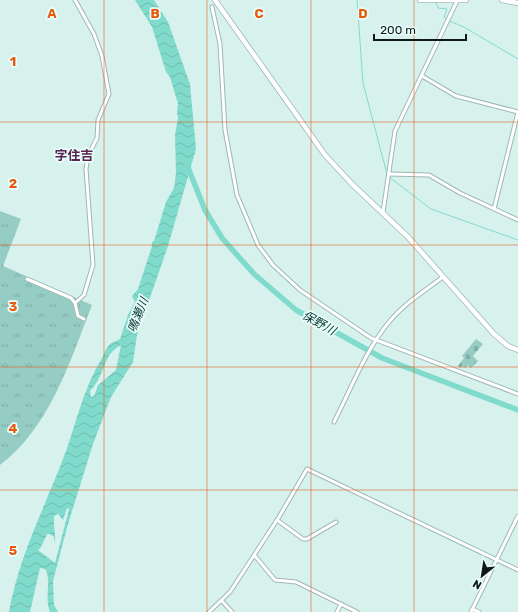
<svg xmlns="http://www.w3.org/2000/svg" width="518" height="612" font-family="Rubik,'Noto Sans JP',sans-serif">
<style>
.cemetery{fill:url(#cemetery-stones)}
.park{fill:url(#park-tufts)}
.water{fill:url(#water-waves);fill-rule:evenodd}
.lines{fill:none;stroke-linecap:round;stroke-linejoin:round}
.stream{stroke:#81dbcd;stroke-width:1}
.river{stroke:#81dbcd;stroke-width:5.5}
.street-casing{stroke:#9eb8b3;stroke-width:5}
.secondary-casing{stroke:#9eb8b3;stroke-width:6}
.street{stroke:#fff;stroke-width:3}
.secondary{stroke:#fff;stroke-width:4.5}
.grid{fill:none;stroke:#e8590c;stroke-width:1;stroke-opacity:0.55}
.labels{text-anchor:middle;stroke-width:3.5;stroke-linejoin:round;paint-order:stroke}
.water-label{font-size:12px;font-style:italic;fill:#05322d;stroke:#e8fefa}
.quarter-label{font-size:13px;font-weight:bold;fill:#592451;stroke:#e8fefa}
.grid-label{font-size:13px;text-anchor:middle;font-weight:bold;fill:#e8590c;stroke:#e8fefa;stroke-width:3.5;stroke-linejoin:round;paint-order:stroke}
</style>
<defs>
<pattern id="cemetery-stones" width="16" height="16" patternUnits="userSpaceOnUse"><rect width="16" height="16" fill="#95ccc3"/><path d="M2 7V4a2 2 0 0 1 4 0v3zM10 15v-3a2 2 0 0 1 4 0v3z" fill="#7faea7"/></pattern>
<pattern id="park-tufts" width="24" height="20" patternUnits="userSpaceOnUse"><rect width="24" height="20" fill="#95ccc3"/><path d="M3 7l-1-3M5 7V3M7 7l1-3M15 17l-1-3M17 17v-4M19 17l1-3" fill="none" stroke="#7faea7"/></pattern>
<pattern id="water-waves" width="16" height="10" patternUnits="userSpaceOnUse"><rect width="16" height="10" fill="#81dbcd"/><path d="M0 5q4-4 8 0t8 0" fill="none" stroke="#6ebbaf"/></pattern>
</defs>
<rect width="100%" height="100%" fill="#d7f2ed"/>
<polygon class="cemetery" points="476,339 483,344 473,356 478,361 471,368 467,365 466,368 462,366 461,368 458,366 464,358 462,356"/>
<path class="park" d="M0 211 21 219 3 266 92 305C70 361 50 427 0 465Z"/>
<path class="water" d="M135 0H154L168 22 190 84 196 149 168 246 137 335 133 362 111 397 93 444 68 524 53 581 54 605 58 612H50C44 599 52 578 45 569L40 568 30 612H9C19 555 46 505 66 451 77 420 84 387 102 358 104 354 106 348 110 344 112 342 117 341 120 339L128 315 135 302 132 296 138 289 152 246V242L154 241 166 202 174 188 176 173 175 135 178 118 177 112 178 104 170 77 166 72 152 27ZM121 345 116 370 98 385 94 396 91 397 90 391C93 387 97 383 99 378 106 365 106 353 121 345ZM67 508 69 509 55 563 38 550 41 547 47 534H50L54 537 55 543C56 534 53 526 54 516L58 514 63 520Z"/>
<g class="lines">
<g class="stream">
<polyline points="357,0 363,83 387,174"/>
<polyline points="436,2 438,8 447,9 444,17 447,19"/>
<polyline points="449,21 464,27 518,59"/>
<polyline points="389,177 431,209 518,240"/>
</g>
<polyline class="river" points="187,165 205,210 222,238 254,274 296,310 382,358 518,410"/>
<g class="street-casing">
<g id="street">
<polyline points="212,7 220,44 225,130 237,195 258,245 273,265 300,290 371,338 518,394"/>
<polyline points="422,76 456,96 518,112 494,209"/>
<polyline points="389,174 429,175 460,193 518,220"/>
<polyline points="383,212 395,131 457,1"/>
<polyline points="27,279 71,298 75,303 78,316 84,319"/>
<polyline points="75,303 84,295 93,265 86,169 88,156 97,138 98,120 109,94 102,56 94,34 75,0"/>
<path d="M334 422C351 389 365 351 389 322 404 304 424 291 443 277"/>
<polyline points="277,520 303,539 307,539 336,522"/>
<polyline points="255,556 275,580 296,582 357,612"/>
<polyline points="222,601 232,612"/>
<polyline points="472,609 479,612"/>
<polyline points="209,612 230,592 279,517 307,469 518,570"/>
<polyline points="337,612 341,604"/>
<polyline points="471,612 518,516"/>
</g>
</g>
<g class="secondary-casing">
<g id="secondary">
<polyline points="215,0 325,155 353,185 408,237 494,334 508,346 518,350"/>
<polyline points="420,0 466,0"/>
<polyline points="502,0 518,3"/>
</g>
</g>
<use href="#street" class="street"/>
<use href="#secondary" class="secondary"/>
</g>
<path class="grid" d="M104 0V612M207 0V612M311 0V612M414 0V612M0 122H518M0 245H518M0 367H518M0 490H518"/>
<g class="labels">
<g class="water-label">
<text transform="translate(138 315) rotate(-68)" y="4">鳴瀬川</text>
<text transform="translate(319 323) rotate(29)" y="4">保野川</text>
</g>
<g class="quarter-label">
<text x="74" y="160">字住吉</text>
</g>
</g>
<g class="grid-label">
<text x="52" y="18">A</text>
<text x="155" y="18">B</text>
<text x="259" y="18">C</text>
<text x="363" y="18">D</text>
<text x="13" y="66">1</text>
<text x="13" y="188">2</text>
<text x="13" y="311">3</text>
<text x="13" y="433">4</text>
<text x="13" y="555">5</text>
</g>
<g transform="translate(482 576) rotate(210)" stroke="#e8fefa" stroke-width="3" paint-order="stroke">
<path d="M0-3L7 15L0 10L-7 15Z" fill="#0e1816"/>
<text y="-6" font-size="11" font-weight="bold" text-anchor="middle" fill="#0e1816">N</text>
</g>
<path d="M374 34v6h92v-6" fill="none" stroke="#0e1816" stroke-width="2"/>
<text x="380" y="34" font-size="12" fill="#0e1816" stroke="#e8fefa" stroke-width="3" paint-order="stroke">200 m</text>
</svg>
